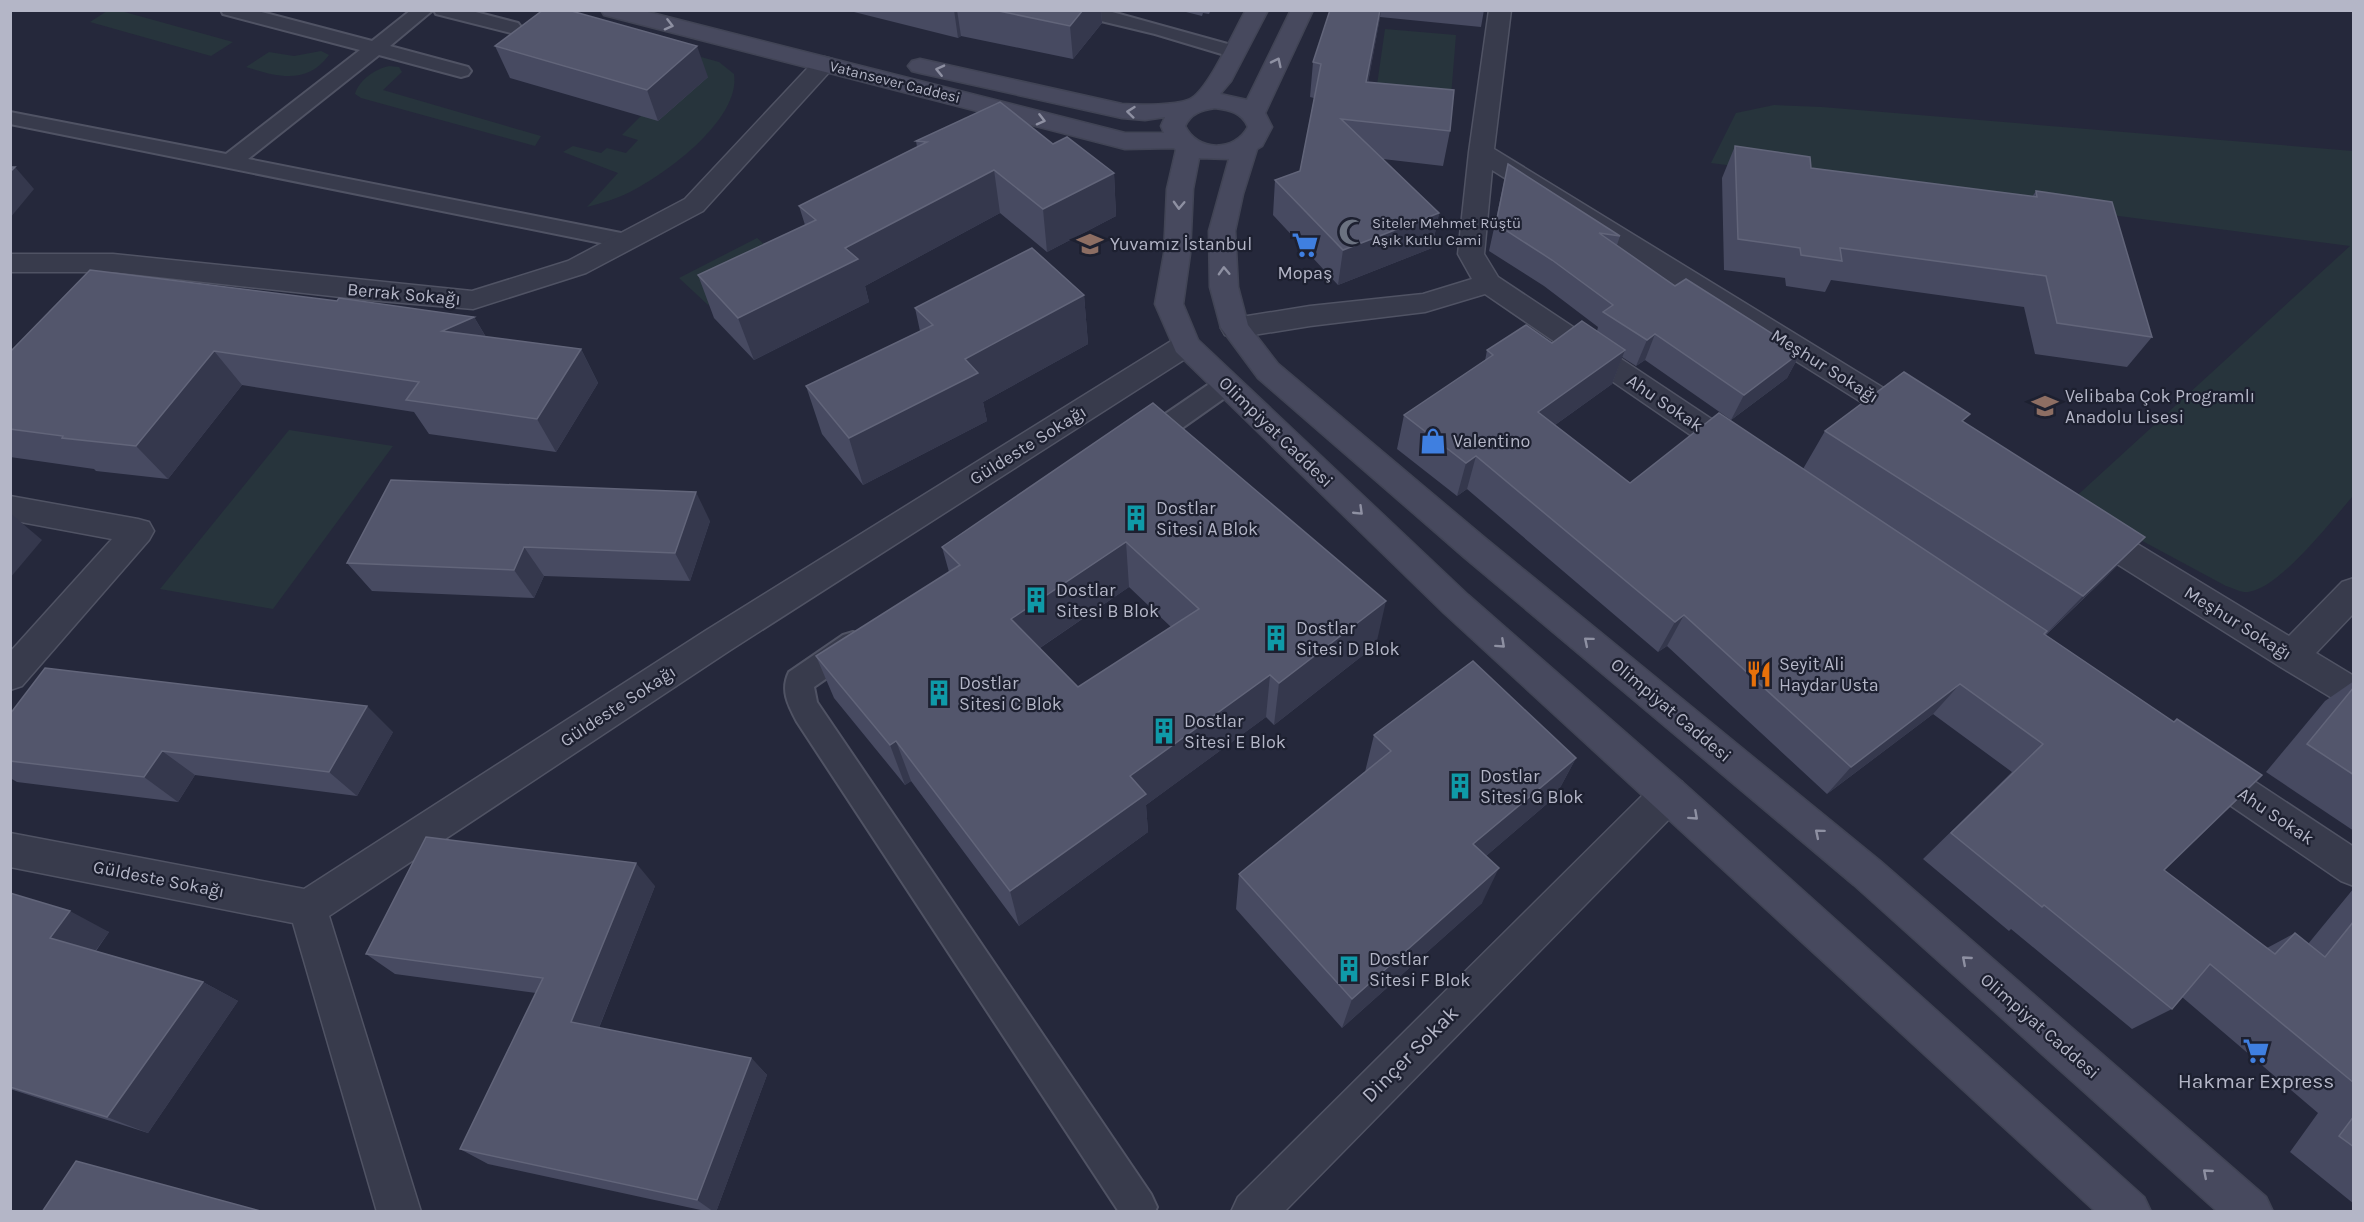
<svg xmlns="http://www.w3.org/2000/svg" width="2364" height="1222" font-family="Karla,sans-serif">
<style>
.green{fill:#27343c}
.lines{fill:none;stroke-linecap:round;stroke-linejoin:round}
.service-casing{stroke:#505364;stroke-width:4}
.minor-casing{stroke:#505364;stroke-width:3}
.secondary-casing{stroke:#414455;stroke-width:3}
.service{fill:#383b4c;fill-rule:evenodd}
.minor{fill:#383b4c;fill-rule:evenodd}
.secondary{fill:#47495e;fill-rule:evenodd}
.wall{fill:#474a61;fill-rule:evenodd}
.shaded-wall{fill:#35384d}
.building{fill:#53566c;stroke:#62657a;stroke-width:1.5;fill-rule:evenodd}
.oneway{stroke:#8e90a2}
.labels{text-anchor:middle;stroke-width:4.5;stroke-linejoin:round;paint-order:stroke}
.far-street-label{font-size:15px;fill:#b4b6c7;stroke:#1d2030}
.far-poi-label{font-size:15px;fill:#b4b6c7;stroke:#1d2030;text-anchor:start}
.poi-label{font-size:18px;fill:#b4b6c7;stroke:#1d2030;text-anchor:start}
.street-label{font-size:18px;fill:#b4b6c7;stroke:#1d2030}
.near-street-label{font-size:21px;fill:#b4b6c7;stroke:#1d2030}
.near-poi-label{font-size:21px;fill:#b4b6c7;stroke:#1d2030}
</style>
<rect width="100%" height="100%" fill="#25283b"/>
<g class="green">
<polygon points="107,11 121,11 233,42 211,56 90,22"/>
<path d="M555 16 719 62 734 74C741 119 666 174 630 192 616 199 602 203 587 207L618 173 563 152 573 146 601 153 607 148 626 153 638 140 622 135 689 68Z"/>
<polygon points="1385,29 1456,35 1449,121 1373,113"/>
<path d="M321 51 329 55C306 86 276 76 246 67L269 52 294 56Z"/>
<path d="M389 66 399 67 402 72 383 90 541 136 535 146 361 98 355 94C359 80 375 69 389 66Z"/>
<path d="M1774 105 1822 107 2353 151V496C2332 520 2279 589 2248 592 2242 593 2233 588 2226 586L2070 502 2350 246 1711 163 1736 113Z"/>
<polygon points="757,238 786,263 708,305 679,278"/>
<polygon points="289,430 393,446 273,609 160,589"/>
</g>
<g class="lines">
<g class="service-casing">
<g id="service">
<polygon points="221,10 254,10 372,41 411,10 433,10 390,46 468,67 471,71 468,75 461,77 379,55 248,159 626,234 634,236 637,241 634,246 626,248 10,124 10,112 226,154 360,50 223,14"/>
<polygon points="434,10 468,10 518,23 521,27 518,31 511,33 436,14"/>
<polygon points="1070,10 1105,10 1242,48 1245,52 1242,56 1235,58 1155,34 1072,14"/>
<polygon points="1227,375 1236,378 1240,384 1236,390 1151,450 1142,453 1133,450 1129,443 1133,436 1218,378"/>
<path d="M853 632 863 635 868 644 863 653 814 687 817 702 1151 1194 1157 1207 1155 1212H1119L797 722C788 705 780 690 789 672L843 635Z"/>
</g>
</g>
<g class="minor-casing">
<g id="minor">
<polygon points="1489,10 1511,10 1494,149 1921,411 1926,419 1921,427 1911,430 1901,427 1492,170 1484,254 1498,277 1749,444 1753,452 1749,460 1738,463 1727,460 1485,294 1425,312 1310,326 1235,338 1225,335 1221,328 1225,321 1235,318 1310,306 1423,294 1472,279 1458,254 1469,152"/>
<polygon points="824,57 832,59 836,64 832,69 703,211 586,273 473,309 368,300 113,272 10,272 10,254 113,254 472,291 568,261 685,199 816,59"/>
<polygon points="1186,335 1196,338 1200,345 1196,352 729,651 329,916 421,1212 377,1212 293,923 10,867 10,833 304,889 705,631 1176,338"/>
<polygon points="10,496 138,519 149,522 154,531 149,540 22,686 10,690 10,652 112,539 10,520"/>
<polygon points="2090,519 2101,522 2289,636 2342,582 2354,578 2354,613 2316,653 2354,676 2354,709 2342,704 2279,666 2079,540 2074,531 2079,522"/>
<polygon points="2206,753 2219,758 2354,847 2354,886 2341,881 2193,780 2188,769 2193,758"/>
<polygon points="1669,778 1682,782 1687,794 1682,806 1284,1212 1231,1212 1238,1197 1656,782"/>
</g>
</g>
<g class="secondary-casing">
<path id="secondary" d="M601 10H640L1125 133H1164L1161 126 1165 117 1145 120 1122 118 920 73 912 71 908 66 912 61 920 59 1122 104C1137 105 1180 106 1192 98 1210 86 1234 31 1246 10H1268L1231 81 1220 94 1247 100 1291 10H1313L1265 113 1272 127 1262 146 1257 149 1243 194 1235 231 1238 287 1248 325 1278 364 1486 539 1880 861 2266 1197 2273 1212H2218L1854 885 1464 557 1258 378 1221 328 1210 287 1209 231 1229 159 1199 158 1193 189 1190 254 1183 304 1198 340 1468 595 1682 782 2144 1197 2151 1212H2096L1444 613 1176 352 1155 304 1164 254 1167 189 1176 150 1174 148 1125 149 604 15ZM1215 108C1229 110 1242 112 1248 127 1235 152 1197 152 1185 126 1191 113 1202 110 1215 108Z"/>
</g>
<use href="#service" class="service"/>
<use href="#minor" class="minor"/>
<use href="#secondary" class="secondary"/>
</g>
<g class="wall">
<polygon points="846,10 1101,10 1102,23 1073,59 961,36 958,38"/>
<polygon points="1178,10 1211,10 1209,14 1203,13 1202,16"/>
<polygon points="1330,10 1484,10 1481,27 1380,17 1368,82 1450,131 1443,166 1383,159 1439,213 1432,248 1338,285 1273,215 1275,180 1300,171 1314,98 1310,97 1313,62"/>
<polygon points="495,46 708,77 658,121 510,78"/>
<polygon points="916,141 1053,144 1114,173 1116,216 1047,252 1000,213 865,286 869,302 754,360 714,318 698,275 805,225 799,206 917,147"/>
<polygon points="1735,146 1811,168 2032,197 2036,191 2152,337 2127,367 2035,354 2024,307 1831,280 1825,292 1786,286 1785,278 1724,270 1722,178"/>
<polygon points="1508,164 1620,236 1617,245 1675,286 1801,352 1787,378 1731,420 1645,360 1636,366 1622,357 1612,384 1555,425 1630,483 1803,469 1825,431 1964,422 2145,537 2104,579 2046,635 2164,870 2267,948 2295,933 2308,944 2354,888 2354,1204 2290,1152 2318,1113 2182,997 2172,1009 2132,1029 2011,929 2009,931 1923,859 2012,772 1933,714 1827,794 1667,646 1658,652 1467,489 1457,496 1397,449 1404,415 1485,361 1487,350 1552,343 1597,331 1598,327 1544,286 1489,251"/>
<polygon points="1084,295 1088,344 983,402 987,421 863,485 822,434 806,386 920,331 915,308"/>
<polygon points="474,317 486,337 581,349 598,383 556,452 429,434 414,412 242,385 168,479 96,471 94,469 10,457 10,352"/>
<path d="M1153 403 1376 645 1274 725 1266 717 1146 805 1148 832 1019 926 911 781 905 785 834 698 816 656 949 572 942 547ZM1129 587 1171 627 1078 687 1040 648Z"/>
<polygon points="710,521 690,581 544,576 534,598 372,591 347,563"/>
<polygon points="2354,681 2354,831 2266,772 2325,701"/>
<polygon points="10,714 393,732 357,796 195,775 178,802 17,782 10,778"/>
<polygon points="1374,735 1576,758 1555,797 1486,856 1482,903 1342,1028 1236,909 1239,874 1365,772"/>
<polygon points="655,886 599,1028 751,1058 767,1075 716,1212 710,1212 488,1164 460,1149 536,993 395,974 366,954"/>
<polygon points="10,893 109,932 96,951 203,982 238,1001 148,1133 10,1089"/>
</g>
<g class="shaded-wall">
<polygon points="954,10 957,10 961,36 958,38"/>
<polygon points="1083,10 1101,10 1102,23 1073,59 1070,26"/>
<polygon points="1380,10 1381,10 1380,17 1362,117 1366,82"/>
<polygon points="697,46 708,77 658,121 647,90"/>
<polygon points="15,167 34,189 10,218 10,172"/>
<polygon points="994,170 1000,213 865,286 869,302 754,360 738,318 845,248"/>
<polygon points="1114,173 1116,216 1047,252 1043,209"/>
<polygon points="1439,213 1432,248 1338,285 1343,250"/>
<polygon points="1084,295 1088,344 983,402 987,421 863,485 849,438 965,359"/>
<polygon points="474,317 494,351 442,331"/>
<polygon points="1655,334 1645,360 1636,366 1647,340"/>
<polygon points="581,349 598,383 556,452 537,419"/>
<polygon points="1625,350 1612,384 1527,445 1538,412"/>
<polygon points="214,351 242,385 168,479 136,446"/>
<polygon points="1801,352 1787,378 1731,420 1744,395"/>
<polygon points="1476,456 1467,489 1457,496 1466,463"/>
<polygon points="696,492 710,521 690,581 675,553"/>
<polygon points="10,513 42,540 10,578"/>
<polygon points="2145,537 2104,579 2043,637 2083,596"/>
<polygon points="1126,542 1129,587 1019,662 1011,619"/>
<polygon points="524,547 544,576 534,598 514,570"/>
<polygon points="1386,601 1376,645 1274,725 1279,683"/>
<polygon points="1684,615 1667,646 1658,652 1675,622"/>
<polygon points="1270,675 1266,717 1146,805 1148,832 1019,926 1010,891 1130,776"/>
<polygon points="1960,684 1933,714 1827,794 1851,767"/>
<polygon points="367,706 393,732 357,796 329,772"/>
<polygon points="896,741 911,781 905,785 890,745"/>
<polygon points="162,751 195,775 178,802 144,777"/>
<polygon points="1576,758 1555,797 1458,880 1473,844"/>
<polygon points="636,863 655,886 594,1040 571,1022"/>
<polygon points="1499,868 1482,903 1342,1028 1352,999"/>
<polygon points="70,911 109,932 90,958 50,938"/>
<polygon points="203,982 238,1001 148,1133 107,1117"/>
<polygon points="751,1058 767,1075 716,1212 714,1212 697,1200"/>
</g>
<g class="building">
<polygon points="543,10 568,10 697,46 647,90 495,46"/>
<polygon points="994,10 1083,10 1070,26"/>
<polygon points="1330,10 1380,10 1366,82 1454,90 1450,131 1341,119 1439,213 1343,250 1275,180 1300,171 1321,64 1313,62"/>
<polygon points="1000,102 1053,144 1067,137 1114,173 1043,209 994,170 845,248 858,259 738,318 698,275 816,220 799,206 927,142 916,141"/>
<polygon points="1735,146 1810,157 1811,168 2037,197 2036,191 2112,202 2152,337 2057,323 2046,276 1840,248 1842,261 1801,255 1800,248 1738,239"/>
<polygon points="1508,164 1620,236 1599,233 1675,286 1686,279 1801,352 1744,395 1655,334 1647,340 1603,312 1613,305 1552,260 1496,224"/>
<polygon points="10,167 15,167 10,172"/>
<polygon points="1032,248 1084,295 965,359 978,373 849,438 806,386 933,325 915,308"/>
<polygon points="90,270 337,301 339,298 474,317 442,331 581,349 537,419 406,400 419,382 214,351 136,446 62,438 63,436 10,429 10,352"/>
<polygon points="1582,321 1625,350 1538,412 1630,483 1719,413 2047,631 2044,634 2174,722 2177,719 2262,775 2164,870 2275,954 2295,933 2325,957 2354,921 2354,1083 2210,964 2172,1009 2044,905 2042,907 1951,833 2043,744 1960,684 1851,767 1684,615 1675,622 1476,456 1466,463 1404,415 1493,355 1487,350 1526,325 1552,343"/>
<polygon points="1904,372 1970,414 1962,421 2145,537 2083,596 1825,431"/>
<path d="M1153 403 1386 601 1279 683 1270 675 1130 776 1146 794 1010 891 896 741 890 745 816 656 960 565 942 547ZM1126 542 1199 609 1078 687 1011 619Z"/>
<polygon points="391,480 696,492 675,553 524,547 514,570 347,563"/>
<polygon points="1473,661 1576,758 1473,844 1499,868 1352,999 1239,874 1391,751 1374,735"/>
<polygon points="45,668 367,706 329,772 162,751 144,777 10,761 10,714"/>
<polygon points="2354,687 2354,775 2307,744"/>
<polygon points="426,837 636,863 571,1022 751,1058 697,1200 460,1149 543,978 366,954"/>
<polygon points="10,893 70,911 50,938 203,982 107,1117 10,1087"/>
<polygon points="2354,1116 2354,1147 2339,1136"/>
<polygon points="76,1161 264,1212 42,1212"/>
</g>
<defs><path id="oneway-chevron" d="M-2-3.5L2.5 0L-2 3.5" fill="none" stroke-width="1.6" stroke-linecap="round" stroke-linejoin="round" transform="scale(1.5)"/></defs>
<g class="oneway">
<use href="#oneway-chevron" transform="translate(669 25) rotate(14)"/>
<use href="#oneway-chevron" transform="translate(1277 62) rotate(-64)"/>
<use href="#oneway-chevron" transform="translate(940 70) rotate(-167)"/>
<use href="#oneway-chevron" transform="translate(1131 112) rotate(-174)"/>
<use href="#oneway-chevron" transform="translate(1041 120) rotate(14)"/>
<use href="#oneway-chevron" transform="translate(1179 205) rotate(92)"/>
<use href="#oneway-chevron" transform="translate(1224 271) rotate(-92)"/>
<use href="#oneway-chevron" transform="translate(1359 511) rotate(44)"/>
<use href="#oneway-chevron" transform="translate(1588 641) rotate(-140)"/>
<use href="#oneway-chevron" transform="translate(1501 644) rotate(42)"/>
<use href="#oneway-chevron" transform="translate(1694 816) rotate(42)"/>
<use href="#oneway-chevron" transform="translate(1819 833) rotate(-140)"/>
<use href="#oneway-chevron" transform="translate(1966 960) rotate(-139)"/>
<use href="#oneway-chevron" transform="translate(2207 1173) rotate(-139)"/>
</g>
<defs>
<g id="mosque-bare" transform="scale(2.07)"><path d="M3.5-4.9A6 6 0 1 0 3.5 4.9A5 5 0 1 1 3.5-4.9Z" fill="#6b7280" stroke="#1d2030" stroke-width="2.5" paint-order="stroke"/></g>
<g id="school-bare" transform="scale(2.07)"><path d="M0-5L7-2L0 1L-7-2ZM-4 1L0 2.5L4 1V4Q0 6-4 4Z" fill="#8d6e63" stroke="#1d2030" stroke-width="2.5" paint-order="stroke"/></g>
<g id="supermarket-bare" transform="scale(2.07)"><path d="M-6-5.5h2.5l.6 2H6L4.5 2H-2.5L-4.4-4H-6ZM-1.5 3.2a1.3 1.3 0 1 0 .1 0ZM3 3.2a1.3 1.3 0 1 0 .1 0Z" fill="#3f7fe0" stroke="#1d2030" stroke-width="2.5" paint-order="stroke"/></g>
<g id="shop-bare" transform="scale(2.07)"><path d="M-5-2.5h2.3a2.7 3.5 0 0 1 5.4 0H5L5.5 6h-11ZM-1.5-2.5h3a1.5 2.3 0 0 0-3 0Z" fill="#3f7fe0" stroke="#1d2030" stroke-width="2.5" paint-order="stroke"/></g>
<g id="building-bare" transform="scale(2.07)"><path d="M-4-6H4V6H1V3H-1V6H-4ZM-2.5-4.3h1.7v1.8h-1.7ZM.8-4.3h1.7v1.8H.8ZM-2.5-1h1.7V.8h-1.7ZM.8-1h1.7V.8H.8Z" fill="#0f9aa8" stroke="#1d2030" stroke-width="2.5" paint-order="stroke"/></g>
<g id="restaurant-bare" transform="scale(2.07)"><path d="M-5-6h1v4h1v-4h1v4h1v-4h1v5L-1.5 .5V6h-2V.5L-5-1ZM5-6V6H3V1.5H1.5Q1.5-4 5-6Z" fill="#e8710a" stroke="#1d2030" stroke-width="2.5" paint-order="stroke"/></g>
</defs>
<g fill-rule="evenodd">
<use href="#mosque-bare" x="1352" y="232"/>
<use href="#school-bare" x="1090" y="244"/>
<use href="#supermarket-bare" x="1305" y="245"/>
<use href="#school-bare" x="2045" y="406"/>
<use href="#shop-bare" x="1433" y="441"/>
<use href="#building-bare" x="1136" y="518"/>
<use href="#building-bare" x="1036" y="600"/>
<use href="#building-bare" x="1276" y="638"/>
<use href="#restaurant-bare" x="1759" y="674"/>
<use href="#building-bare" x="939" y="693"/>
<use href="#building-bare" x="1164" y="731"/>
<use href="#building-bare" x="1460" y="786"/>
<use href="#building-bare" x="1349" y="969"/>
<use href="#supermarket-bare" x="2256" y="1051"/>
</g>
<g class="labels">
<g class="far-street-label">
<text transform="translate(895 82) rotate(14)" y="5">Vatansever Caddesi</text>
</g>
<g class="far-poi-label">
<text x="1372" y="228">Siteler Mehmet Rüştü<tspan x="1372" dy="17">Aşık Kutlu Cami</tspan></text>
</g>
<g class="poi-label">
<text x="1110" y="250">Yuvamız İstanbul</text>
<text x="1305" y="279" text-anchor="middle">Mopaş</text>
<text x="2065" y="402">Velibaba Çok Programlı<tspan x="2065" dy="21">Anadolu Lisesi</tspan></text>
<text x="1453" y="447">Valentino</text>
<text x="1156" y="514">Dostlar<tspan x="1156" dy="21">Sitesi A Blok</tspan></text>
<text x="1056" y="596">Dostlar<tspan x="1056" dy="21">Sitesi B Blok</tspan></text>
<text x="1296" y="634">Dostlar<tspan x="1296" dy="21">Sitesi D Blok</tspan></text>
<text x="1779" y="670">Seyit Ali<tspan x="1779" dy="21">Haydar Usta</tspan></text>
<text x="959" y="689">Dostlar<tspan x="959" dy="21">Sitesi C Blok</tspan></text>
<text x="1184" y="727">Dostlar<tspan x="1184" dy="21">Sitesi E Blok</tspan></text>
<text x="1480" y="782">Dostlar<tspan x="1480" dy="21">Sitesi G Blok</tspan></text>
<text x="1369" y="965">Dostlar<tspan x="1369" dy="21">Sitesi F Blok</tspan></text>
</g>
<g class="street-label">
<text transform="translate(404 294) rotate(5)" y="6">Berrak Sokağı</text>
<text transform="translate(1825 366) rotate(32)" y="6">Meşhur Sokağı</text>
<text transform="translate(1665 403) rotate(34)" y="6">Ahu Sokak</text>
<text transform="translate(1276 432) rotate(44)" y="6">Olimpiyat Caddesi</text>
<text transform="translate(1028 445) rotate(-32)" y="6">Güldeste Sokağı</text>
<text transform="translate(2238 623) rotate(32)" y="6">Meşhur Sokağı</text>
<text transform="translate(618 706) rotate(-33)" y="6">Güldeste Sokağı</text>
<text transform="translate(1671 710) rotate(40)" y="6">Olimpiyat Caddesi</text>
<text transform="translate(2276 816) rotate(34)" y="6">Ahu Sokak</text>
<text transform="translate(159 879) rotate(11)" y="6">Güldeste Sokağı</text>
<text transform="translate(2040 1026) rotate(41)" y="6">Olimpiyat Caddesi</text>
</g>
<g class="near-street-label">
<text transform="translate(1410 1054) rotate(-45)" y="7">Dinçer Sokak</text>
</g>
<g class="near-poi-label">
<text x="2256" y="1088">Hakmar Express</text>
</g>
</g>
<rect width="2364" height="1222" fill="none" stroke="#b4b6c7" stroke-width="24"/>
</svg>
